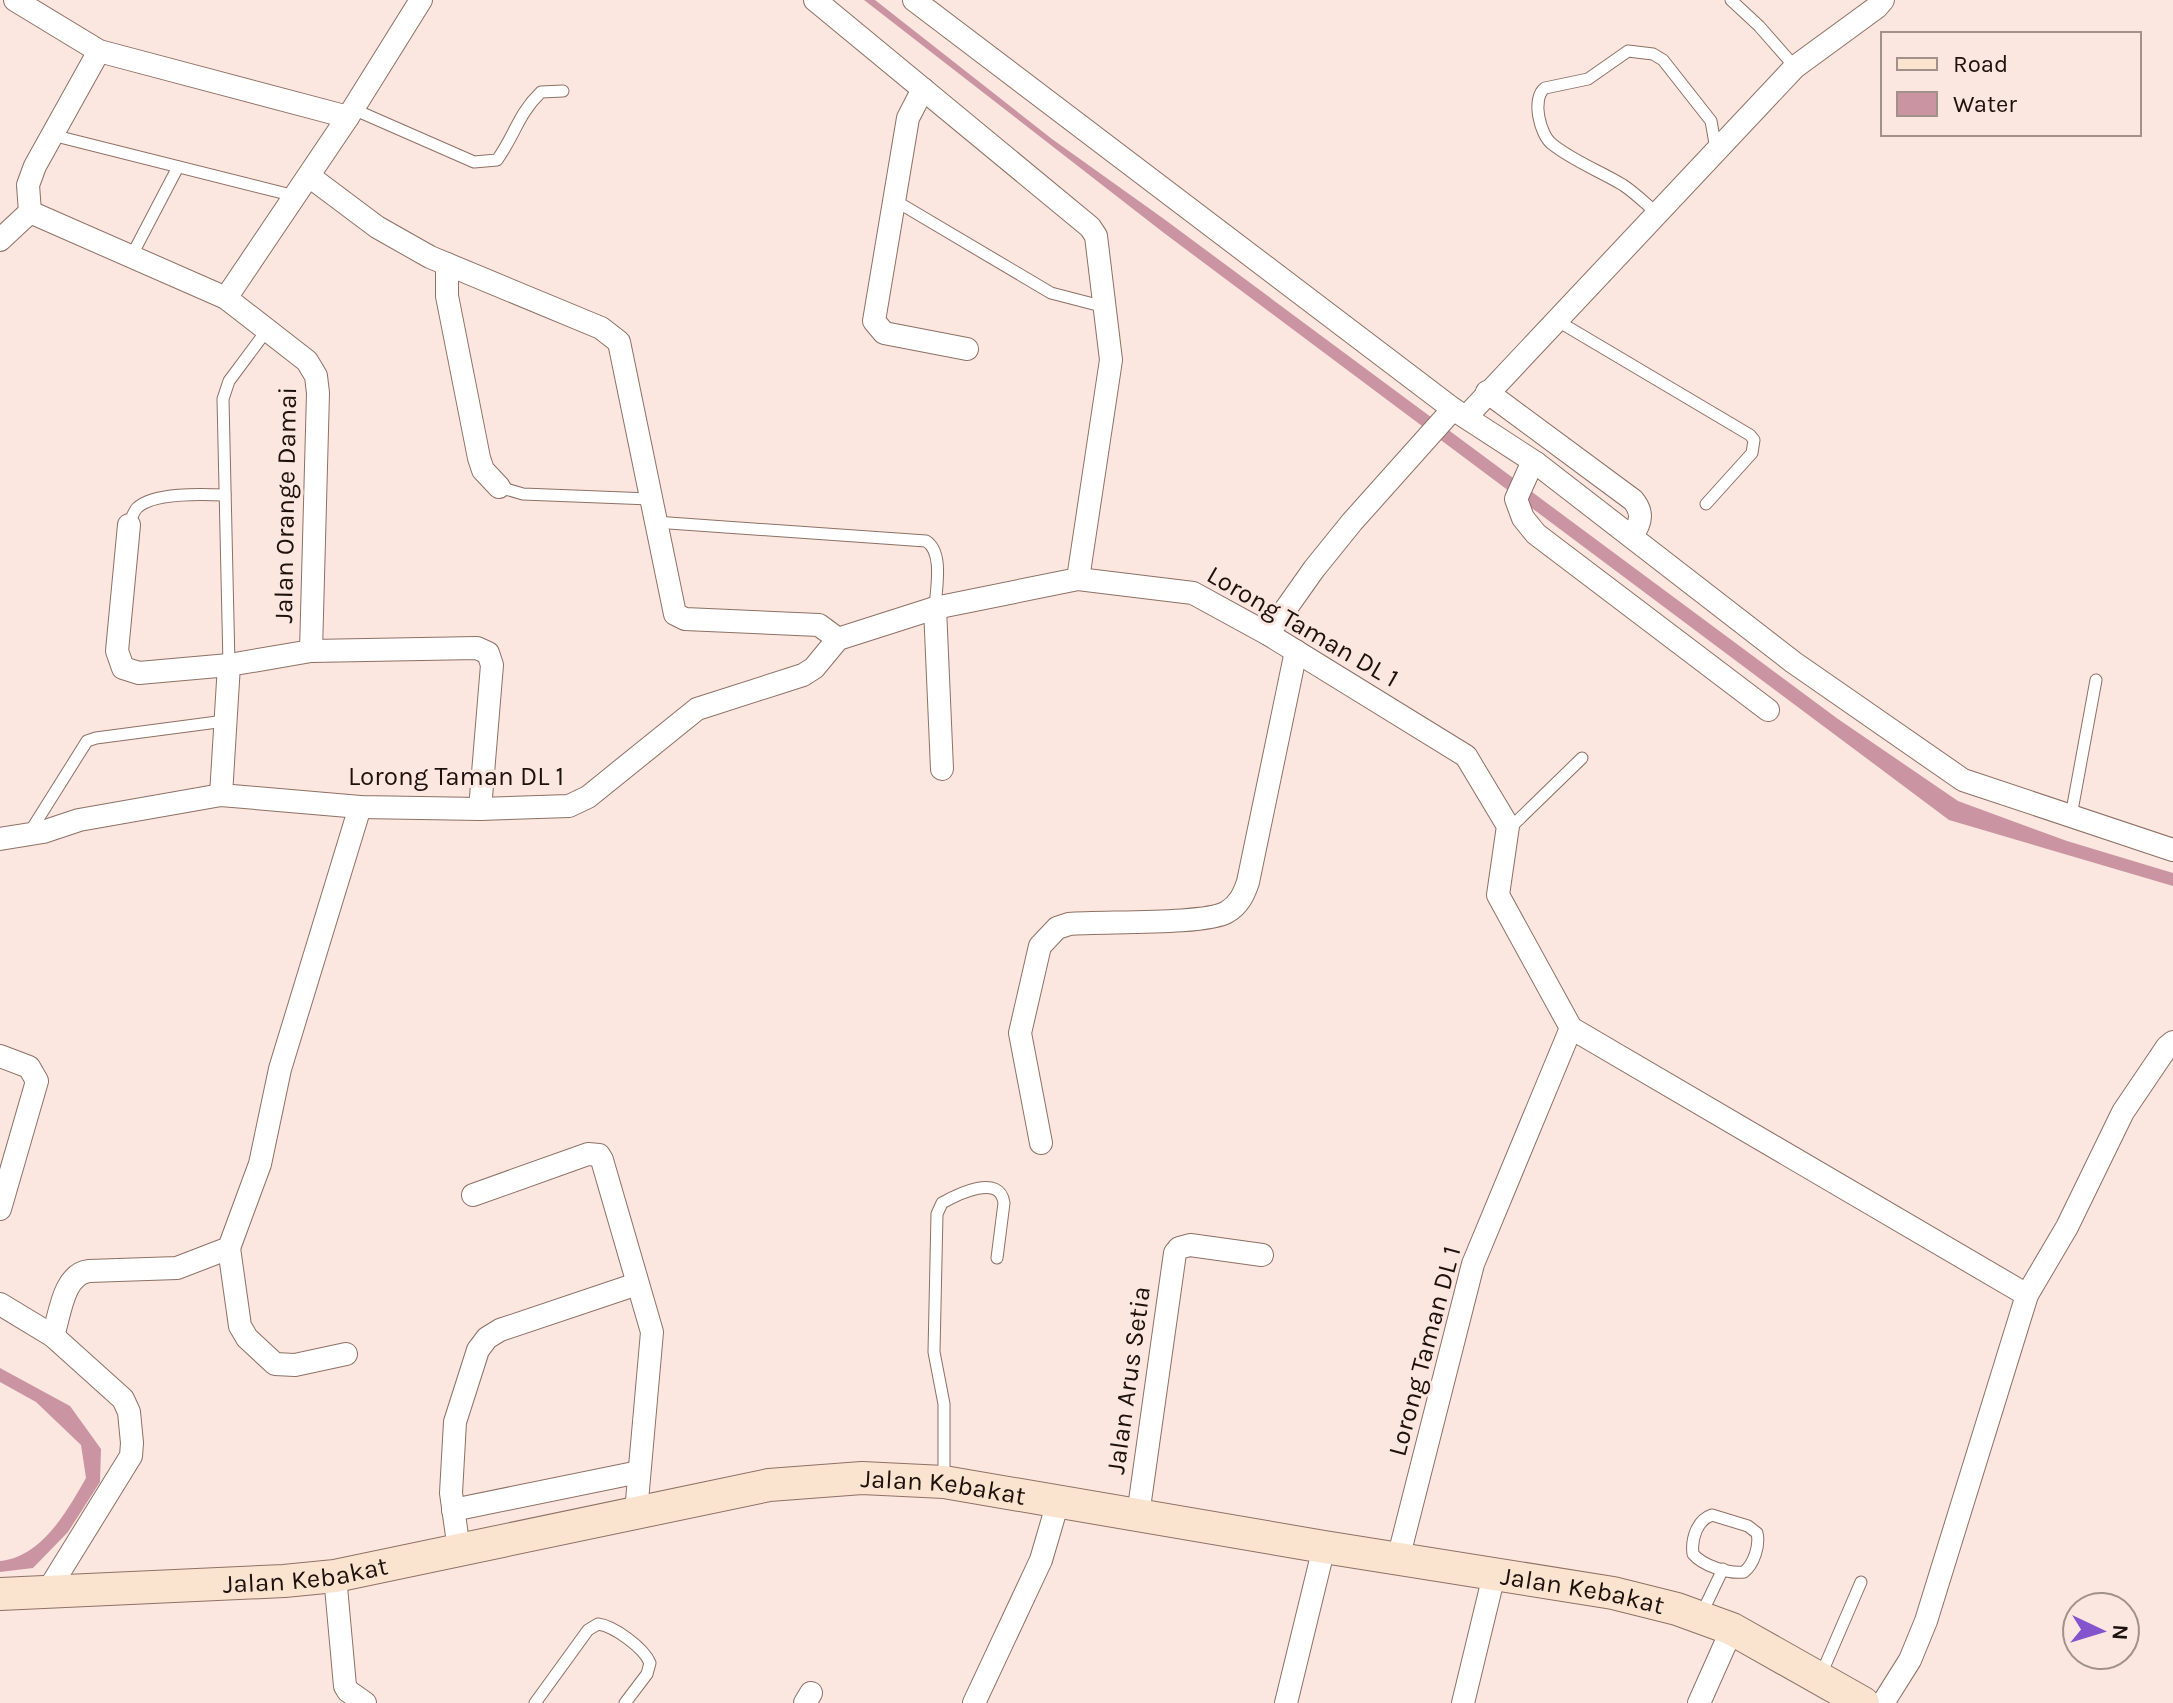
<svg xmlns="http://www.w3.org/2000/svg" width="2173" height="1703" font-family="Karla,sans-serif">
<style>
.water{fill:#cb94a3}
.lines{fill:none;stroke-linecap:round;stroke-linejoin:round}
.lane-casing{stroke:#8e7065;stroke-width:13}
.street-casing{stroke:#8e7065;stroke-width:24}
.secondary-casing{stroke:#8e7065;stroke-width:34}
.lane{stroke:#fff;stroke-width:11}
.street{stroke:#fff;stroke-width:22}
.secondary{stroke:#fae4d0;stroke-width:32}
.labels{text-anchor:middle;stroke-width:6;stroke-linejoin:round;paint-order:stroke}
.street-label{font-size:26px;fill:#1c110d;stroke:#fbe7df}
</style>
<rect width="100%" height="100%" fill="#fbe7df"/>
<g class="water">
<polygon points="864,0 875,0 1052,139 1164,219 1838,719 1958,801 2067,841 2173,873 2173,886 1949,820 1164,233"/>
<path d="M0 1368 70 1406 101 1449 100 1482 68 1532 33 1568 0 1572V1561C42 1557 67 1511 86 1478L81 1445 36 1402 0 1382Z"/>
</g>
<g class="lines">
<g class="lane-casing">
<g id="lane">
<polyline points="1731,0 1759,26 1795,67"/>
<path d="M353 109 474 162 497 160C515 135 518 114 541 92L563 91"/>
<polyline points="52,135 295,196"/>
<polyline points="894,200 1051,293 1105,307"/>
<path d="M1657 213C1646 204 1635 193 1623 185 1600 171 1573 161 1552 144 1540 135 1531 98 1545 88L1588 79 1628 51 1653 54 1663 60 1711 121 1716 149"/>
<polyline points="132,255 178,167"/>
<polyline points="1556,320 1750,435 1754,440 1752,453 1706,504"/>
<polyline points="499,487 523,494 650,499"/>
<path d="M655 522 926 541C944 552 936 589 935 608"/>
<path d="M129 525C131 520 133 512 137 508 153 492 203 494 225 495"/>
<polyline points="229,665 223,399 229,381 267,330"/>
<polyline points="2071,816 2096,680"/>
<polyline points="1509,829 1582,758"/>
<polyline points="28,835 87,741 96,738 225,721"/>
<path d="M944 1481V1404L934 1352 937 1214 942 1203C958 1194 1000 1173 1004 1203L997 1258"/>
<path d="M1712 1515 1748 1526 1757 1533C1760 1545 1754 1564 1744 1572 1729 1574 1703 1566 1693 1554 1691 1539 1697 1520 1712 1515Z"/>
<polyline points="1701,1615 1723,1569"/>
<polyline points="1820,1677 1861,1582"/>
<path d="M535 1703 588 1630 598 1624C614 1626 644 1648 650 1663L647 1674 625 1703"/>
</g>
</g>
<g class="street-casing">
<g id="street">
<polyline points="15,0 99,51 348,117"/>
<polyline points="815,0 1090,227 1096,236 1111,360 1078,579"/>
<polyline points="914,0 1453,409 1536,463 1793,662 1963,780 2173,850"/>
<polyline points="923,89 908,118 874,321 884,333 967,349"/>
<polyline points="309,176 377,227 430,257 601,328 619,342 675,614 685,619 819,625 838,639"/>
<polyline points="30,212 28,185 35,166 99,51"/>
<polyline points="0,240 30,212 226,298 307,361 316,376 318,393 311,651 229,665 221,795"/>
<polyline points="447,264 447,296 479,458 483,470 499,487"/>
<polyline points="226,298 348,117 421,0"/>
<path d="M1487 392 1633 500C1644 513 1641 524 1631 536"/>
<polyline points="1466,417 1795,67 1877,7 1883,0"/>
<polyline points="1536,463 1529,470 1516,499 1523,518 1536,534 1768,710"/>
<polyline points="129,525 117,651 123,668 139,673 229,665"/>
<polyline points="935,608 942,769"/>
<polyline points="1268,634 1314,569 1352,522 1453,409"/>
<polyline points="311,651 477,648 488,653 492,665 480,809"/>
<polyline points="0,839 43,832 79,820 221,795 360,807 480,809 569,806 588,797 697,709 803,675 814,668 838,639 935,608 1078,579 1193,593 1268,634 1466,756 1508,826 1498,895 1571,1028 1473,1264 1398,1559"/>
<polyline points="1571,1028 2027,1295"/>
<polyline points="0,1056 29,1067 37,1081 0,1209"/>
<path d="M1041 1143 1020 1033 1040 946 1057 928 1069 924C1101 921 1206 925 1227 912 1239 905 1244 894 1248 882L1296 651"/>
<polyline points="473,1195 588,1154 599,1155 602,1160 652,1332 636,1512"/>
<polyline points="229,1248 240,1326 247,1338 275,1364 295,1365 346,1354"/>
<polyline points="0,1304 53,1336 123,1399 129,1412 132,1443 131,1456 47,1592"/>
<path d="M53 1336C60 1315 63 1274 89 1271L177 1268 229 1248 260 1164 280 1069 360 807"/>
<polyline points="453,1510 639,1472"/>
<polyline points="1138,1515 1175,1253 1179,1248 1190,1245 1262,1255"/>
<polyline points="459,1550 451,1493 455,1422 478,1350 487,1338 500,1330 637,1284"/>
<polyline points="335,1576 345,1686 348,1691 365,1703"/>
<polyline points="805,1703 811,1693"/>
<polyline points="974,1703 1041,1560 1058,1502"/>
<polyline points="1286,1703 1324,1547"/>
<polyline points="1463,1703 1494,1575"/>
<polyline points="1699,1703 1732,1629"/>
<polyline points="1883,1703 1910,1660 1926,1621 2027,1295 2067,1227 2123,1112 2167,1047 2173,1042"/>
</g>
</g>
<g class="secondary-casing">
<g id="secondary">
<path id="s1" d="M0 1594 284 1581 335 1576 769 1485 862 1478 944 1482 1324 1547 1613 1593 1677 1609 1732 1629 1863 1703"/>
</g>
</g>
<use href="#lane" class="lane"/>
<use href="#street" class="street"/>
<use href="#secondary" class="secondary"/>
</g>
<g class="labels">
<g class="street-label">
<text transform="translate(285 505) rotate(-89)" y="9">Jalan Orange Damai</text>
<text transform="translate(1303 626) rotate(30)" y="9">Lorong Taman DL 1</text>
<text x="456" y="785">Lorong Taman DL 1</text>
<text transform="translate(1424 1351) rotate(-75)" y="9">Lorong Taman DL 1</text>
<text transform="translate(1128 1380) rotate(-82)" y="9">Jalan Arus Setia</text>
<text dy="9" stroke="none"><textPath href="#s1" startOffset="954">Jalan Kebakat</textPath></text>
<text dy="9" stroke="none"><textPath href="#s1" startOffset="306">Jalan Kebakat</textPath></text>
<text dy="9" stroke="none"><textPath href="#s1" startOffset="1602">Jalan Kebakat</textPath></text>
</g>
</g>
<rect x="1881" y="32" width="260" height="104" fill="#fbe7df" stroke="#a2918b" stroke-width="2"/>
<rect x="1897" y="58" width="40" height="12" fill="#fae4d0" stroke="#a2918b" stroke-width="2"/>
<text x="1953" y="72" font-size="24" fill="#1c110d">Road</text>
<rect x="1897" y="92" width="40" height="24" fill="#cb94a3" stroke="#a2918b" stroke-width="2"/>
<text x="1953" y="112" font-size="24" fill="#1c110d">Water</text>
<g transform="translate(2101 1631) rotate(94)"><circle r="38" fill="#fbe7df" stroke="#a2918b" stroke-width="2"/>
<path d="M0-6L14 30L0 20L-14 30Z" fill="#8454cd"/>
<text y="-12" font-size="22" font-weight="bold" text-anchor="middle" fill="#1c110d">N</text>
</g>
</svg>
